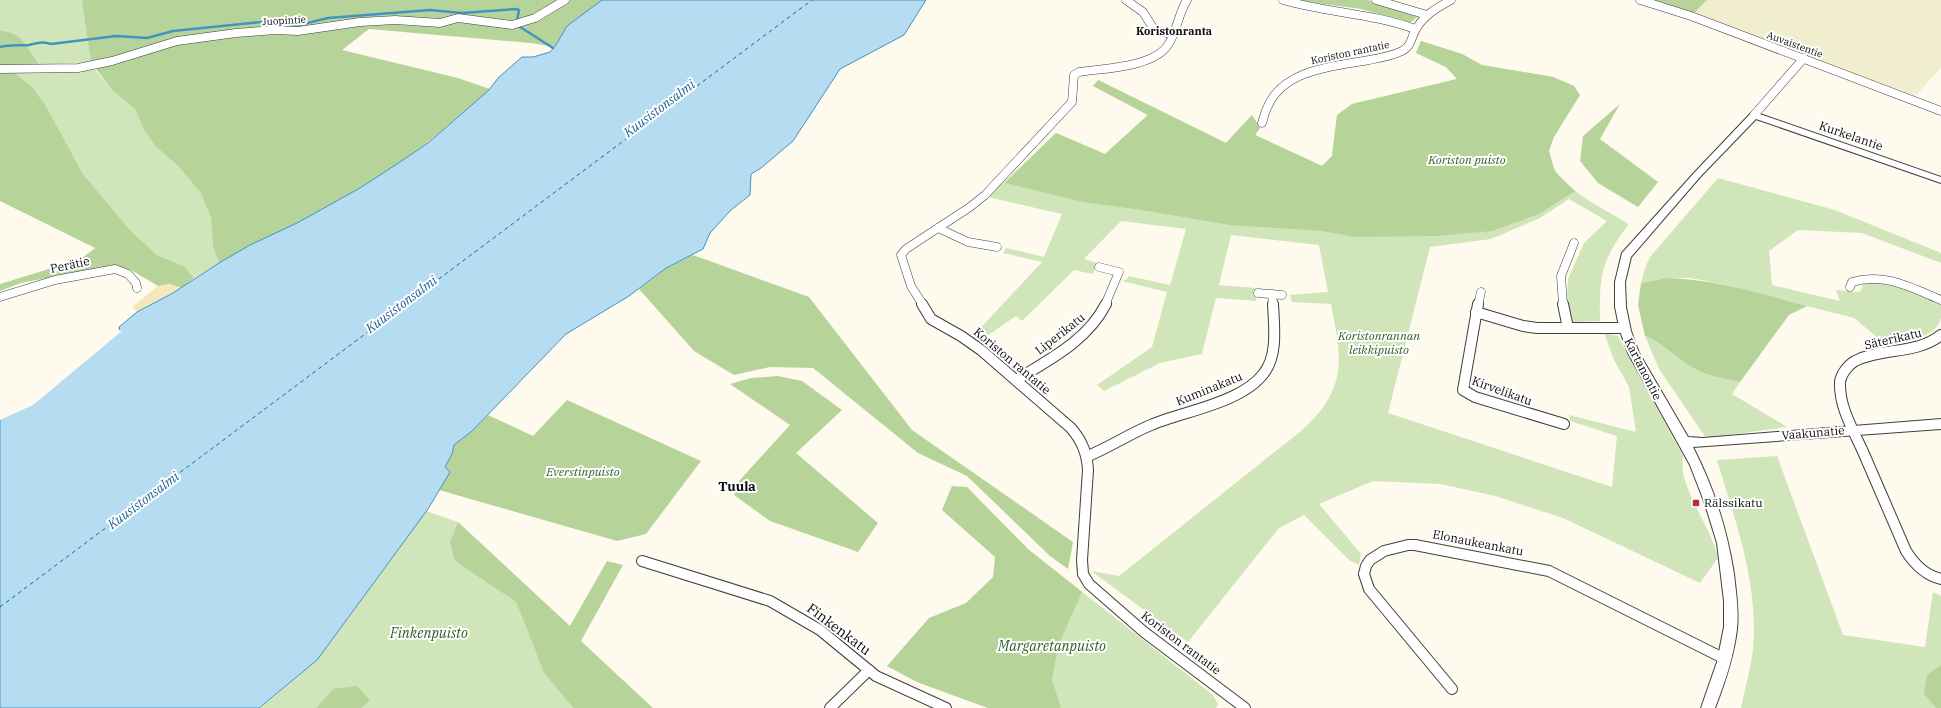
<svg xmlns="http://www.w3.org/2000/svg" width="1941" height="708" font-family="'IBM Plex Serif',serif">
<style>
.farmland{fill:#f1eecf}
.green{fill:#d1e5ba}
.forest{fill:#b6d49a}
.sand{fill:#f5e7bd}
.water{fill:#b6dcf1;stroke:#4393c2}
.pier{fill:#fefaed}
.lines{fill:none;stroke-linecap:round;stroke-linejoin:round}
.stream{stroke:#4393c2;stroke-width:2.5}
.ferry{stroke:#206494;stroke-width:1;stroke-dasharray:4 3.5;stroke-linecap:butt}
.minor-far1-casing{stroke:#3f3f3f;stroke-width:9}
.minor-casing{stroke:#3f3f3f;stroke-width:12}
.tertiary-casing{stroke:#3f3f3f;stroke-width:2}
.minor-far1{stroke:#fff;stroke-width:8}
.minor{stroke:#fff;stroke-width:10}
.tertiary{fill:#fff;fill-rule:evenodd}
.poi-dot{fill:#b1303a;stroke:#fff;stroke-width:1.5}
.labels{text-anchor:middle;stroke-width:4;stroke-linejoin:round;paint-order:stroke}
.far-street-label{font-size:10px;fill:#0c0c0c;stroke:#fff}
.far-neighbourhood-label{font-size:11px;font-weight:bold;fill:#0c0c0c;stroke:#fff}
.street-label{font-size:12px;fill:#0c0c0c;stroke:#fff}
.park-label{font-size:12px;font-style:italic;fill:#315e22;stroke:#fff}
.poi-label{font-size:12px;fill:#0c0c0c;stroke:#fff;text-anchor:start}
.water-label{font-size:13px;font-style:italic;fill:#206494;stroke:#fff}
.neighbourhood-label{font-size:13px;font-weight:bold;fill:#0c0c0c;stroke:#fff}
.near-street-label{font-size:14px;fill:#0c0c0c;stroke:#fff}
.near-park-label{font-size:14px;font-style:italic;fill:#315e22;stroke:#fff}
</style>
<rect width="100%" height="100%" fill="#fefaed"/>
<polygon class="farmland" points="1707,0 1941,0 1941,68 1915,96 1693,14"/>
<g class="green">
<polygon points="0,0 330,0 90,56 91,62 0,67"/>
<path d="M1421 41 1462 54 1482 65 1553 77 1574 86 1580 95C1572 107 1548 138 1549 152 1552 186 1603 208 1629 224 1601 260 1599 277 1600 321L1570 322 1567 300 1568 279 1584 243 1607 221 1569 199 1540 218 1491 239 1430 247 1388 413 1612 487 1617 436 1570 421 1569 415 1636 432 1629 387 1614 360 1604 333 1618 336 1683 456C1683 463 1682 471 1684 477 1692 506 1711 529 1718 558L1700 583 1563 518 1495 496 1441 484 1373 481 1319 504 1361 554 1359 565 1349 560 1304 515 1279 528 1188 642 1091 571 1119 576 1301 431C1348 389 1342 360 1331 304L1292 302 1290 295 1328 292 1319 245 1231 235 1219 285 1256 288V301L1216 298 1202 354 1160 363 1104 391 1097 385 1152 347 1167 292 1122 281 1127 279 1129 276 1170 285 1186 229 1121 221 1084 259 1097 263 1093 274 1074 270 1022 321 1016 316 981 340 973 336 1042 262 1003 253 1006 248 1044 257 1062 214 988 197 1056 133 1105 154 1148 115 1093 86 1098 80 1226 143 1252 115 1260 128 1255 135 1322 166 1332 156 1337 115 1352 104 1457 79 1446 67 1416 53Z"/>
<polygon points="94,68 112,90 135,109 144,130 155,146 178,166 200,192 211,218 213,247 219,263 194,278 184,266 157,255 130,230 83,174 46,106 33,88 14,72"/>
<path d="M1718 178 1835 210 1941 253V263L1862 233 1798 230 1769 251 1772 285 1840 301 1836 290 1860 292 1864 283C1891 281 1916 295 1941 305 1941 309 1941 314 1941 318 1936 339 1903 342 1886 345L1854 318 1716 283 1691 278H1667L1641 283 1645 268 1650 257Z"/>
<path d="M1645 336C1663 343 1676 358 1693 368 1707 376 1725 379 1740 382L1732 394 1787 427 1706 438 1659 369Z"/>
<path d="M1777 456 1843 635 1925 647 1933 592 1941 596V708H1741C1745 688 1751 668 1753 648 1759 584 1735 520 1717 460Z"/>
<polygon points="426,511 458,522 450,542 500,591 516,602 544,673 573,708 361,708 370,701 333,689 316,708 260,708 317,660"/>
<polygon points="1048,565 1213,695 1218,704 1216,708 988,708 917,682 887,666 972,638"/>
</g>
<g class="forest">
<path d="M82 0H602L555 47 530 43 369 29 342 50 458 78 490 89C480 101 465 111 453 121 407 162 353 194 298 223 272 236 245 248 219 263L213 247 211 218 200 192 178 166 155 146 144 130 135 109 112 90 91 62Z"/>
<polygon points="1295,0 1368,0 1417,17 1410,23 1361,9"/>
<polygon points="1649,0 1707,0 1693,14"/>
<path d="M0 31C23 32 27 48 39 65L0 68Z"/>
<polygon points="1421,41 1462,54 1482,65 1553,77 1574,86 1580,95 1554,137 1549,151 1555,172 1575,191 1539,214 1492,231 1436,236 1355,237 1322,231 1230,225 1142,210 1083,202 1005,183 1056,133 1105,154 1148,115 1093,86 1098,80 1226,143 1252,115 1260,128 1255,135 1322,166 1332,156 1337,115 1352,104 1457,79 1446,67 1416,53"/>
<polygon points="14,72 33,88 46,106 83,174 130,230 157,255 184,266 194,278 181,288 170,284 158,286 131,270 113,265 21,283 0,291 0,284 81,259 95,248 0,201 0,73"/>
<polygon points="1620,104 1600,139 1658,182 1638,207 1598,183 1580,161 1583,136"/>
<polygon points="693,255 809,297 912,430 1073,542 1068,569 1050,556 967,476 918,453 813,368 770,367 734,375 694,351 639,289 666,268"/>
<path d="M1667 278C1715 279 1761 294 1807 306L1789 315 1740 382C1725 379 1707 376 1693 368 1676 358 1663 343 1645 336L1638 305 1641 283Z"/>
<polygon points="778,376 802,381 842,410 796,453 878,523 858,552 770,521 734,495 739,481 790,425 730,384 751,378"/>
<polygon points="567,400 701,461 646,534 617,541 439,490 450,472 445,467 452,454 454,445 472,431 488,415 533,436"/>
<polygon points="952,486 967,487 1028,549 1082,592 1058,646 1052,680 1061,708 988,708 917,682 887,666 929,618 966,603 993,577 995,557 942,510"/>
<polygon points="458,522 570,626 607,561 623,565 581,641 653,708 573,708 544,673 516,602 455,561 450,542"/>
<polygon points="1941,665 1941,708 1936,708 1924,694 1927,675"/>
<polygon points="357,686 370,701 361,708 316,708 333,689"/>
</g>
<polygon class="sand" points="170,284 181,288 137,312 132,307 158,286"/>
<polygon class="water" points="602,0 926,0 904,35 840,69 793,141 761,168 751,174 750,195 731,210 710,233 703,249 666,268 629,296 566,334 472,431 454,445 452,454 445,467 450,472 428,509 317,660 259,708 0,708 0,419 32,404 120,332 119,327 137,312 173,293 219,263 250,245 297,223 360,188 400,162 428,143 488,91 499,77 522,57 533,57 550,52 556,45 567,26"/>
<polygon class="pier" points="119,330 122,331 33,405 0,420 0,417 31,403"/>
<g class="lines">
<g class="stream">
<polyline points="517,25 553,48"/>
<path d="M0 47C12 44 19 46 29 45 38 43 42 41 51 44L116 36 147 38 173 31 261 22 295 26 328 18 430 10 462 13 516 9 519 10 517 21"/>
</g>
<polyline class="ferry" points="0,607 812,0"/>
<g class="minor-far1-casing">
<g id="minor-far1">
<polyline points="1126,0 1143,12 1155,31 1174,34"/>
<path d="M1283 0C1327 13 1372 13 1415 29"/>
<polyline points="1376,0 1427,15"/>
<polyline points="1640,0 1691,16 1941,111"/>
<polyline points="0,69 78,68 112,61 177,41 236,33 275,30 298,31 360,22 395,20 440,23 458,18 512,25 535,18 565,0"/>
<polyline points="1754,115 1804,58"/>
<path d="M1262 123C1264 117 1265 111 1268 106 1284 69 1335 66 1369 60 1380 58 1392 56 1402 51 1412 46 1411 37 1416 29 1424 15 1438 7 1451 0"/>
<polyline points="938,228 968,242 997,247"/>
<polyline points="1099,267 1119,272 1105,305"/>
<path d="M1850 287 1852 282C1884 272 1912 288 1941 300"/>
<polyline points="1258,293 1282,295"/>
<polyline points="1272,294 1273,305"/>
<polyline points="0,297 55,280 115,269 128,274 136,283 137,288"/>
<path d="M923 305 911 286 901 255 906 249 970 207 985 195 1072 102 1074 75 1079 72C1104 68 1152 68 1168 45 1177 32 1178 14 1187 0"/>
<polyline points="1478,305 1481,292"/>
<polyline points="1563,305 1561,276 1574,243"/>
</g>
</g>
<g class="minor-casing">
<g id="minor">
<path d="M922 304 931 319 961 336 981 350 1071 428C1082 441 1087 453 1088 470L1082 560 1083 574 1089 584 1144 632 1245 708"/>
<polyline points="1478,304 1463,390 1475,397 1564,424"/>
<polyline points="1563,304 1568,328"/>
<polyline points="1476,312 1523,326 1537,328 1623,328"/>
<path d="M1941 335C1916 355 1883 347 1855 361 1848 365 1841 374 1840 382 1839 408 1854 431 1864 454 1878 486 1892 519 1906 551 1915 565 1925 575 1941 579"/>
<path d="M1016 380C1050 359 1087 341 1106 304"/>
<path d="M1088 456C1110 447 1129 434 1151 425 1184 411 1242 403 1264 373 1278 355 1274 326 1273 304"/>
<polyline points="642,561 770,601 820,630 876,676 946,708"/>
<polyline points="1452,689 1369,589 1364,574 1366,566 1370,560 1384,551 1408,545 1415,545 1549,571 1725,659"/>
<polyline points="830,708 869,670"/>
</g>
</g>
<g class="tertiary-casing">
<path id="tertiary" d="M1754 112 1941 177V183L1756 119 1700 177 1631 257 1625 282 1626 307 1631 331 1639 353 1688 437 1703 438 1941 419V429L1693 447C1714 488 1727 529 1734 574 1736 593 1739 610 1737 629 1734 656 1725 682 1715 708H1701L1717 662 1724 627V601L1717 543 1705 504 1690 465 1628 353 1620 331 1615 307V282L1622 253 1694 173 1751 113Z"/>
</g>
<use href="#minor-far1" class="minor-far1"/>
<use href="#minor" class="minor"/>
<use href="#tertiary" class="tertiary"/>
</g>
<rect class="poi-dot" x="1692" y="499" width="8" height="8" rx="2"/>
<g class="labels">
<g class="far-street-label">
<text transform="translate(284 20) rotate(-3)" y="4">Juopintie</text>
<text transform="translate(1795 44) rotate(20)" y="4">Auvaistentie</text>
<text transform="translate(1350 52) rotate(-12)" y="4">Koriston rantatie</text>
</g>
<g class="far-neighbourhood-label">
<text x="1174" y="35">Koristonranta</text>
</g>
<g class="street-label">
<text transform="translate(1851 136) rotate(19)" y="4">Kurkelantie</text>
<text transform="translate(70 265) rotate(-12)" y="4">Perätie</text>
<text transform="translate(1060 334) rotate(-38)" y="4">Liperikatu</text>
<text transform="translate(1893 339) rotate(-13)" y="4">Säterikatu</text>
<text transform="translate(1012 361) rotate(40)" y="4">Koriston rantatie</text>
<text transform="translate(1643 369) rotate(63)" y="4">Kartanontie</text>
<text transform="translate(1209 389) rotate(-22)" y="4">Kuminakatu</text>
<text transform="translate(1502 391) rotate(20)" y="4">Kirvelikatu</text>
<text transform="translate(1813 433) rotate(-5)" y="4">Vaakunatie</text>
<text transform="translate(1478 543) rotate(11)" y="4">Elonaukeankatu</text>
<text transform="translate(1181 643) rotate(37)" y="4">Koriston rantatie</text>
</g>
<g class="park-label">
<text x="1467" y="164">Koriston puisto</text>
<text x="1379" y="340">Koristonrannan<tspan x="1379" dy="14">leikkipuisto</tspan></text>
<text x="583" y="476">Everstinpuisto</text>
</g>
<g class="poi-label">
<text x="1704" y="507">Rälssikatu</text>
</g>
<g class="water-label">
<text transform="translate(659 108) rotate(-37)" y="5">Kuusistonsalmi</text>
<text transform="translate(401 304) rotate(-37)" y="5">Kuusistonsalmi</text>
<text transform="translate(143 500) rotate(-37)" y="5">Kuusistonsalmi</text>
</g>
<g class="neighbourhood-label">
<text x="737" y="491">Tuula</text>
</g>
<g class="near-street-label">
<text transform="translate(839 629) rotate(37)" y="5">Finkenkatu</text>
</g>
<g class="near-park-label">
<text x="429" y="638">Finkenpuisto</text>
<text x="1052" y="651">Margaretanpuisto</text>
</g>
</g>
</svg>
